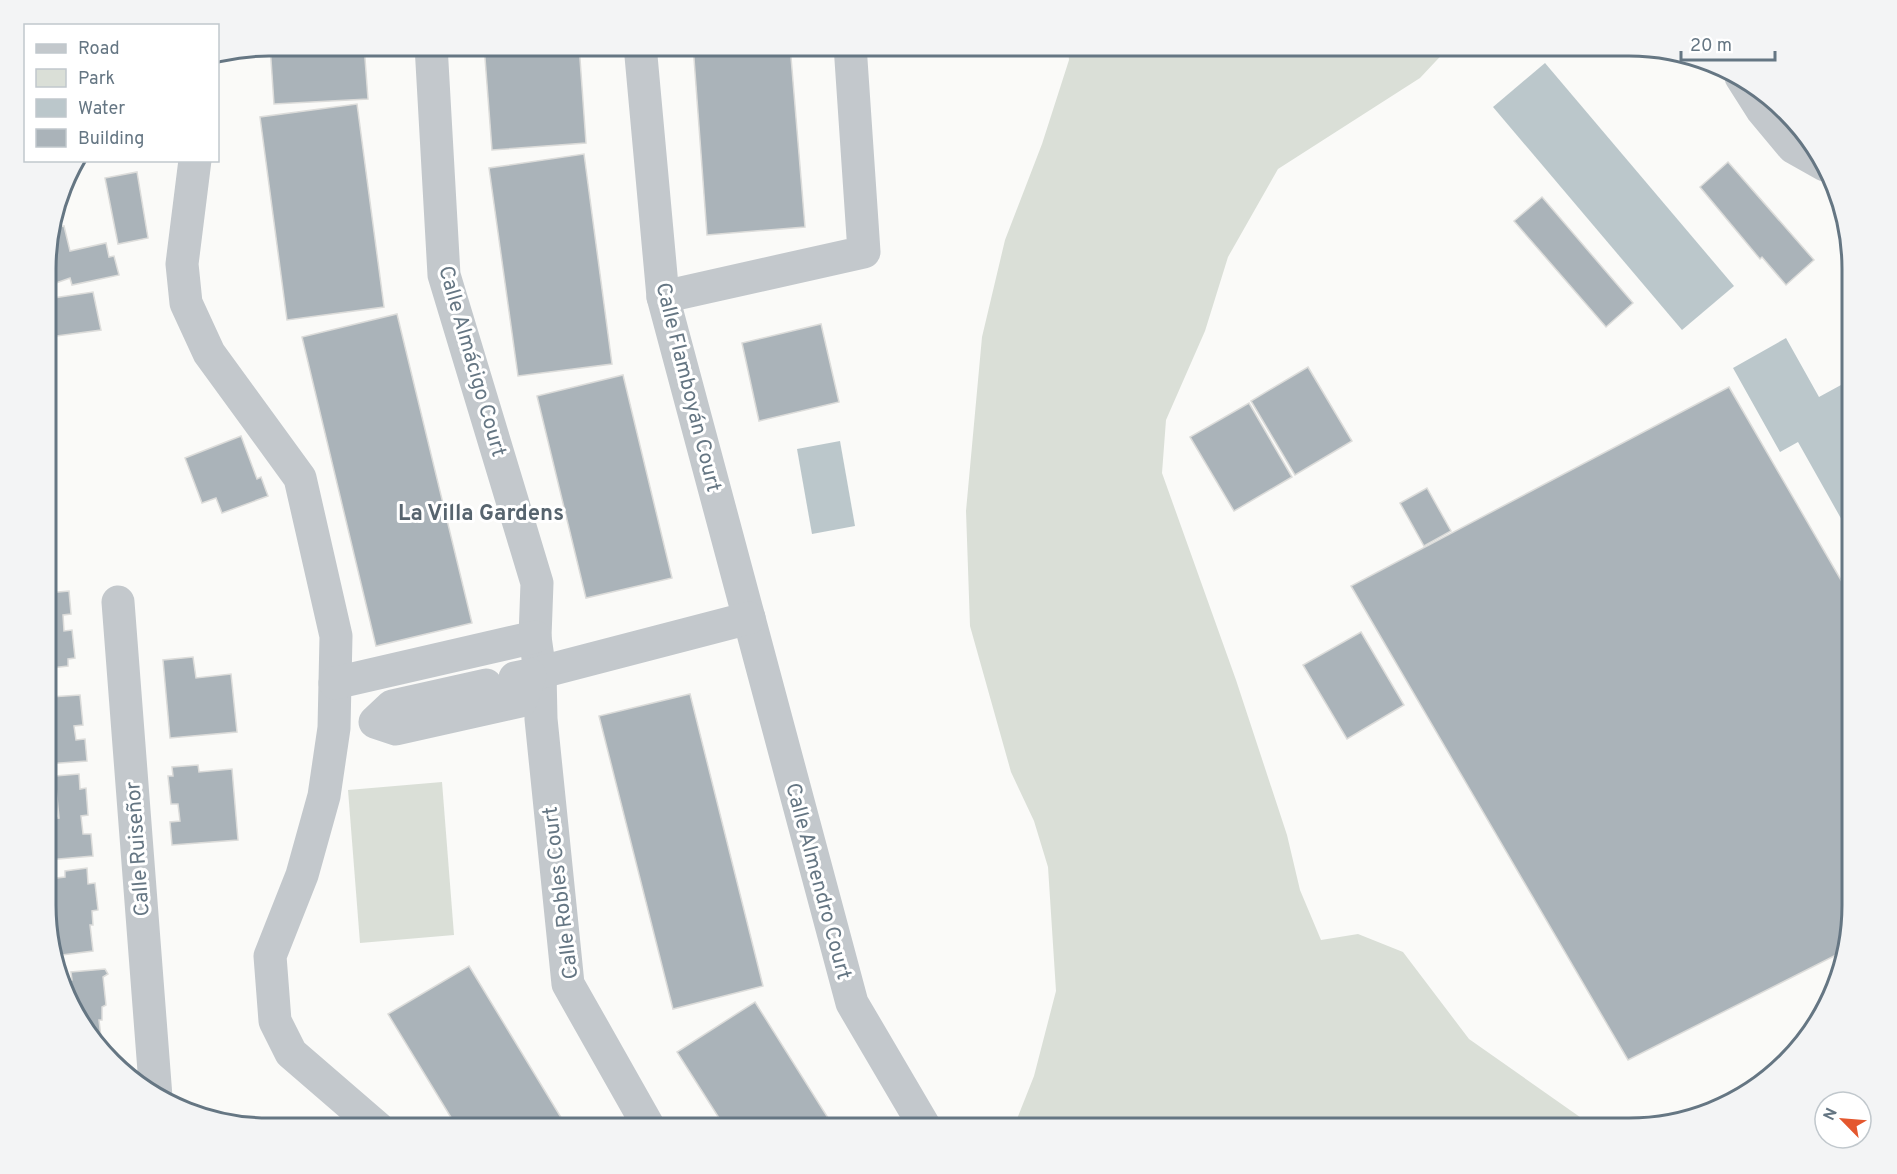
<svg xmlns="http://www.w3.org/2000/svg" width="1897" height="1174" font-family="Overpass,sans-serif">
<style>
.green{fill:#dadfd7}
.water{fill:#bbc7cb}
.building{fill:#aab3b9;stroke:#dcdcda;stroke-width:1.5}
.lines{fill:none;stroke-linecap:round;stroke-linejoin:round}
.minor{stroke:#c3c8cc;stroke-width:33}
.labels{text-anchor:middle;stroke-width:6;stroke-linejoin:round;paint-order:stroke}
.street-label{font-size:21px;fill:#657683;stroke:#fff}
.neighbourhood-label{font-size:22px;font-weight:bold;fill:#57646e;stroke:#fff}
.rim{fill:none;stroke:#657683;stroke-width:3}
</style>
<rect width="100%" height="100%" fill="#fafaf8"/>
<g class="green">
<polygon points="1068,45 1451,45 1420,78 1278,169 1228,257 1205,331 1166,420 1162,473 1236,680 1287,835 1300,890 1321,940 1358,934 1403,952 1469,1039 1597,1129 1013,1129 1034,1076 1056,991 1048,867 1034,821 1011,772 970,626 966,511 982,337 1005,240 1042,144 1069,60"/>
<polygon points="442,782 454,935 360,943 348,790"/>
</g>
<g class="water">
<polygon points="1545,63 1734,286 1682,330 1493,107"/>
<polygon points="1786,338 1819,397 1852,379 1852,538 1798,442 1780,452 1733,368"/>
<polygon points="840,441 855,526 812,534 797,449"/>
</g>
<g class="building">
<polygon points="270,45 364,45 368,99 274,104"/>
<polygon points="484,45 579,45 586,143 492,150"/>
<polygon points="693,45 790,45 805,227 707,235"/>
<polygon points="357,104 384,307 287,320 260,117"/>
<polygon points="584,154 612,364 518,376 489,168"/>
<polygon points="1728,162 1814,260 1786,285 1762,257 1760,259 1700,187"/>
<polygon points="137,172 148,238 118,244 105,178"/>
<polygon points="1542,197 1633,303 1606,327 1514,221"/>
<polygon points="64,226 70,251 106,243 109,257 114,256 119,275 72,285 70,278 56,283 51,261 47,260 47,239 50,229"/>
<polygon points="93,292 101,330 49,337 47,329 47,299"/>
<polygon points="397,314 472,623 376,646 302,337"/>
<polygon points="821,324 839,402 759,421 742,343"/>
<polygon points="1308,367 1352,441 1295,475 1251,401"/>
<polygon points="623,375 672,578 586,598 537,396"/>
<polygon points="1729,387 1852,599 1852,920 1846,950 1628,1060 1351,586"/>
<polygon points="1249,403 1292,477 1234,511 1190,437"/>
<polygon points="241,436 257,479 261,477 268,496 222,513 216,498 202,503 185,458"/>
<polygon points="1427,488 1451,531 1424,546 1400,503"/>
<polygon points="69,591 71,614 63,615 64,631 72,630 75,658 68,659 68,666 51,668 50,662 47,662 47,593"/>
<polygon points="1361,632 1404,705 1347,739 1303,665"/>
<polygon points="193,657 196,678 231,674 237,732 170,738 163,660"/>
<polygon points="690,694 763,986 673,1009 599,716"/>
<polygon points="80,695 83,725 74,726 76,740 85,739 87,761 47,764 47,723 52,723 50,697"/>
<polygon points="198,765 199,772 232,769 238,840 172,845 170,822 180,821 178,804 171,804 168,776 173,776 172,767"/>
<polygon points="79,774 80,789 86,788 88,815 81,816 83,834 91,834 93,856 47,860 47,792 49,791 52,819 59,818 55,776"/>
<polygon points="87,868 88,884 95,883 98,910 92,911 93,925 90,925 93,951 54,956 47,935 47,879 65,877 65,871"/>
<polygon points="469,966 568,1129 458,1129 388,1014"/>
<polygon points="105,969 108,974 103,977 106,1005 102,1007 102,1020 99,1020 102,1046 75,1018 62,981 72,980 71,972"/>
<polygon points="755,1002 835,1129 726,1129 677,1052"/>
</g>
<g class="lines">
<g class="minor">
<polyline points="431,45 444,275 537,583 535,637 540,672 541,719 568,984 650,1129"/>
<polyline points="640,45 663,297 852,1003 926,1129"/>
<polyline points="1741,77 1762,110 1793,147 1825,165"/>
<polyline points="195,160 182,264 186,303 209,353 300,478 336,636 334,728 324,796 302,875 270,956 275,1021 291,1053 379,1129"/>
<polyline points="663,297 864,252 850,45"/>
<polyline points="118,602 156,1097"/>
<polyline points="530,675 749,618"/>
<polyline points="335,683 535,637"/>
<polyline points="486,685 392,706 375,722 396,729 521,701 530,675 515,678"/>
</g>
</g>
<g class="labels">
<g class="street-label">
<text transform="translate(473 361) rotate(74)" y="7">Calle Almácigo Court</text>
<text transform="translate(689 387) rotate(76)" y="7">Calle Flamboyán Court</text>
<text transform="translate(137 849) rotate(-94)" y="7">Calle Ruiseñor</text>
<text transform="translate(819 881) rotate(75)" y="7">Calle Almendro Court</text>
<text transform="translate(560 893) rotate(-97)" y="7">Calle Robles Court</text>
</g>
<g class="neighbourhood-label">
<text x="481" y="520">La Villa Gardens</text>
</g>
</g>
<path d="M0 0H1897V1174H0ZM269 56H1629A213 213 0 0 1 1842 269V905A213 213 0 0 1 1629 1118H269A213 213 0 0 1 56 905V269A213 213 0 0 1 269 56Z" fill="#f3f4f5" fill-rule="evenodd"/>
<path class="rim" d="M269 56H1629A213 213 0 0 1 1842 269V905A213 213 0 0 1 1629 1118H269A213 213 0 0 1 56 905V269A213 213 0 0 1 269 56Z"/>
<rect x="24" y="24" width="195" height="138" fill="#ffffff" stroke="#c1c8cd" stroke-width="1.5"/>
<rect x="36" y="44" width="30" height="9" fill="#c3c8cc" stroke="#c1c8cd" stroke-width="1.5"/>
<text x="78" y="54" font-size="18" fill="#657683">Road</text>
<rect x="36" y="69" width="30" height="18" fill="#dadfd7" stroke="#c1c8cd" stroke-width="1.5"/>
<text x="78" y="84" font-size="18" fill="#657683">Park</text>
<rect x="36" y="99" width="30" height="18" fill="#bbc7cb" stroke="#c1c8cd" stroke-width="1.5"/>
<text x="78" y="114" font-size="18" fill="#657683">Water</text>
<rect x="36" y="129" width="30" height="18" fill="#aab3b9" stroke="#c1c8cd" stroke-width="1.5"/>
<text x="78" y="144" font-size="18" fill="#657683">Building</text>
<g transform="translate(1843 1120) rotate(295)"><circle r="28" fill="#ffffff" stroke="#c1c8cd" stroke-width="1.5"/>
<path d="M0-4.5L10 22L0 15L-10 22Z" fill="#e4572e"/>
<text y="-9" font-size="16" font-weight="bold" text-anchor="middle" fill="#657683">N</text>
</g>
<path d="M1681 51v9h94v-9" fill="none" stroke="#657683" stroke-width="3"/>
<text x="1690" y="51" font-size="18" fill="#657683" stroke="#ffffff" stroke-width="4.5" paint-order="stroke">20 m</text>
</svg>
